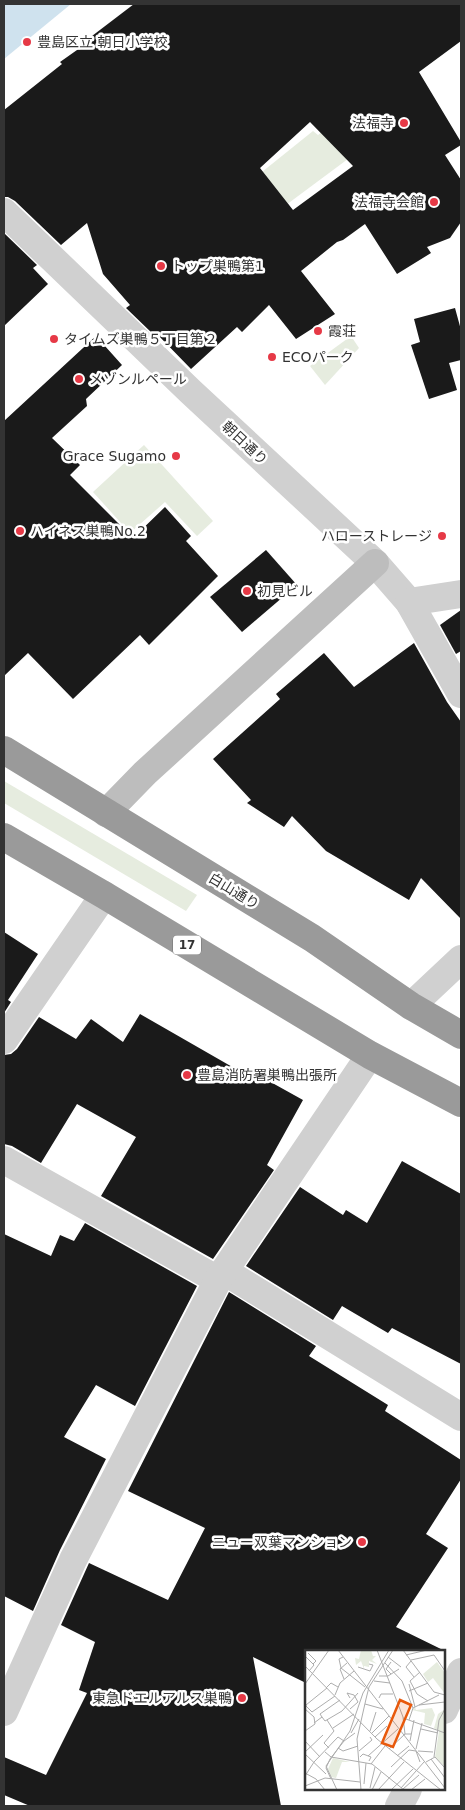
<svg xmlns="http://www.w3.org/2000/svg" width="465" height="1810" font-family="'DejaVu Sans','Noto Sans JP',sans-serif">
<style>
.green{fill:#e6ecdf}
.water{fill:#cfe2ee}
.building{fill:#1a1a1a;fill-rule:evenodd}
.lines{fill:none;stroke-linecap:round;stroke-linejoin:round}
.street{stroke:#d0d0d0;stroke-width:28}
.secondary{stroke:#bdbdbd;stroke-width:28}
.highway{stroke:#9a9a9a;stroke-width:28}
.poi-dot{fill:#e63946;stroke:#fff;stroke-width:2}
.labels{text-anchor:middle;stroke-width:5;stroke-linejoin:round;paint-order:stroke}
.shield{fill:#fff;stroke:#707070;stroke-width:1}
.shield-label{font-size:12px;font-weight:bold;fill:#333}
.poi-label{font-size:14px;fill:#333;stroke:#fff;text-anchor:start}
.street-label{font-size:14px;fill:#333;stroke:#fff}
.inset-road{fill:none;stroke:#adadad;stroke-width:1}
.view{fill:#e8590c;fill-opacity:0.15;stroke:#e8590c;stroke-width:2.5}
.inset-edge{fill:none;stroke:#333;stroke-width:2.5}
</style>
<rect width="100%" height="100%" fill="#fff"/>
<g class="green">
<polygon points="338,120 360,150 286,205 262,172 313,131 318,135"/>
<polygon points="351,336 359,348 325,385 310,366"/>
<polygon points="144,445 213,521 197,536 165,502 130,533 93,492"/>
<polygon points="4,781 197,895 186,911 4,803"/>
</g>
<polygon class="water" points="4,4 71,4 4,59"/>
<g class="building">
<path d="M134 4H461V41L419 72 461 142V145L445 155 461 180V222L450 238 427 247 431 253 397 274 365 224 343 240 337 242 301 271 335 314 296 339 269 305 242 332 237 327 191 369 156 333 154 335 126 308 130 305 103 274 87 223 61 245 15 201 8 197H4V110L62 64 60 62 94 38 92 36ZM310 122 353 166 293 210 260 168Z"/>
<polygon points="4,233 37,265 33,268 48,284 4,326"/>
<polygon points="455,308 461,330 461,360 449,363 457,390 429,399 411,345 420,342 414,319"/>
<polygon points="96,336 122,365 86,399 87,406 52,438 80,465 70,475 133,538 165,507 191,536 186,541 218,576 149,645 140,635 73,699 28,653 4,676 4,421"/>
<polygon points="266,550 297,585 242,632 210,597"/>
<polygon points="461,610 461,651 456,654 440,625"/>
<polygon points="414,643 447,702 461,722 461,919 421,878 409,900 326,851 292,816 284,827 247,803 251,800 213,759 280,699 276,694 324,653 354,687"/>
<polygon points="4,932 38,954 8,1000 11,1002 4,1013"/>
<polygon points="140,1014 255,1080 258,1075 303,1100 267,1165 274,1170 213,1259 101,1196 136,1137 77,1104 41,1163 12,1146 4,1144 4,1055 11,1054 17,1049 39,1017 76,1039 91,1019 123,1042"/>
<polygon points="402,1161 461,1194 461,1364 392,1328 388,1333 342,1306 333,1320 246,1266 300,1187 343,1215 346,1210 367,1223"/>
<polygon points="85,1223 197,1286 135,1406 96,1385 64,1437 106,1459 60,1550 33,1611 4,1596 4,1234 51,1256 60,1235 74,1241"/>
<polygon points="229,1292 316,1346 309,1356 388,1405 385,1411 461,1460 461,1479 426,1534 448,1548 396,1627 445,1651 306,1651 306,1683 253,1657 281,1806 30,1806 4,1795 4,1757 46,1775 87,1693 79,1690 95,1642 61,1625 89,1563 168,1600 205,1528 128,1491"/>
</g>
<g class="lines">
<g class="street">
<polyline points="4,212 191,392 375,563 409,602 461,694"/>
<polyline points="409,602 461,594"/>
<polyline points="411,1006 461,959"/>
<polyline points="4,1040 104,895"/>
<polyline points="4,1160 218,1280"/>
<polyline points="224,1271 461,1417"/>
<polyline points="444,1710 461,1672"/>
<polyline points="4,1712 73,1560 218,1280 370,1055"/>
<polyline points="399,1806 408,1789"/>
</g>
<polyline class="secondary" points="106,813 145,773 375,563"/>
<g class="highway">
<polyline points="4,750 312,938 411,1006 461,1035"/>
<polyline points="4,837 104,895 370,1055 461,1103"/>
</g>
</g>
<g class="poi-dot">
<circle cx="27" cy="42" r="5"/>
<circle cx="404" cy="123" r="5"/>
<circle cx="434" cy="202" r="5"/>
<circle cx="161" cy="266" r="5"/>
<circle cx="318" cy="331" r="5"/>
<circle cx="54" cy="339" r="5"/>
<circle cx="272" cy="357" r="5"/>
<circle cx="79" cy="379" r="5"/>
<circle cx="176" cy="456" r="5"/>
<circle cx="20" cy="531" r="5"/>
<circle cx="442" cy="536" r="5"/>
<circle cx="247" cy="591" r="5"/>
<circle cx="187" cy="1075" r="5"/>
<circle cx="362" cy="1542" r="5"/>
<circle cx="242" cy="1698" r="5"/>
</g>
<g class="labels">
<rect class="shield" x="173" y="935.5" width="28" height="19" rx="4"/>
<g class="shield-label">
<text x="187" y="949">17</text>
</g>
<g class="poi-label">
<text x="37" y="47">豊島区立 朝日小学校</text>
<text x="394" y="128" text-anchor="end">法福寺</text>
<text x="424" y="207" text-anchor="end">法福寺会館</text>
<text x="171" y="271">トップ巣鴨第1</text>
<text x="328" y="336">霞荘</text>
<text x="64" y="344">タイムズ巣鴨５丁目第２</text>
<text x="282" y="362">ECOパーク</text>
<text x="89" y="384">メゾンルペール</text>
<text x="166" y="461" text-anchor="end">Grace Sugamo</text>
<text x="30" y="536">ハイネス巣鴨No.2</text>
<text x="432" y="541" text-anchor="end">ハローストレージ</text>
<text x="257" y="596">初見ビル</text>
<text x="197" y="1080">豊島消防署巣鴨出張所</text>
<text x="352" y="1547" text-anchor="end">ニュー双葉マンション</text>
<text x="232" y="1703" text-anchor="end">東急ドエルアルス巣鴨</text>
</g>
<g class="street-label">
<text transform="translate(245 443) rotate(43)" y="5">朝日通り</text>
<text transform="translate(234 891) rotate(31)" y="5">白山通り</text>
</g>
</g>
<g transform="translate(305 1650)">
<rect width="140" height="140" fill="#fff"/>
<path d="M56 0H66L68 6H71L67 10 72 14 64 11V17L59 16V19L56 11 51 15 50 8 54 9ZM132 12 140 23V44L128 28 123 32 118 24ZM110 57 111 60 127 58 130 65 126 76 119 74 120 63 107 60ZM140 59V117L130 107 134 81 129 78 133 64ZM28 108 45 112H37L31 128 26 127 23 119Z" fill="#e6ecdf"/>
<path class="inset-road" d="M33 0 140 138M72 0 98 67 100 84M98 0 129 42 140 45M3 3 11 11 8 14M101 5 122 0M0 6 9 15 4 21M38 7 34 9 36 18 60 37M83 7 96 17M106 10 129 5 140 21M106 11 101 17 109 27M80 13 97 31 108 58M0 16 72 89 136 140M53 17 65 21 68 15 64 14M115 22 105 31 112 44 123 51M86 24 81 19 86 12M74 26H83L94 19M39 29 35 19 42 13M69 31 85 33M0 34 24 0M104 34 110 57M21 38 26 33 33 37M104 41 123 33M30 45 35 33 49 21M45 48 42 43 49 45 53 52 45 59M74 48 76 44H88M60 54 78 59M114 55 140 52M1 56 7 62 30 46M0 60 1 55 22 38M17 67 20 71 37 61 53 43M98 68 140 83M22 70 29 81 19 93 24 98M104 70 108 58 134 45M9 73 17 67 15 64 35 50M28 78 49 64M116 79 133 83M0 81 10 74 9 67 0 59M65 81 71 62M46 83 54 69M67 83 84 66M70 87 82 76M0 91 15 107M105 91 109 70M33 98 38 101 53 96M84 99 100 84H106M111 99 117 73M54 101 67 90 65 87M113 101 128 102M0 102 18 85M20 102 26 107 67 114 99 140M0 104 21 124M63 106 93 79M92 106 104 96M55 107 58 104 66 107 64 111M129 107 134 70 140 59M126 109 140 128M9 112 33 87 39 91M121 112 130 107 140 118M66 114 80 96M86 117 104 100 111 101 115 112M0 123 11 129 20 140M0 126 9 112M26 129 21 118 25 109 39 91 50 83M59 134 61 113M0 136 20 128 55 132M65 138 70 117M96 138 119 112M98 139 114 125M32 140 21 116 45 81 58 43 84 0M56 140 52 89 61 49 64 37 88 0M67 140 76 122M73 140 99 112M86 140 108 119M106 140 120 129"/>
<path class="view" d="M95 50 106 55 88 97 77 93Z"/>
<rect width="140" height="140" class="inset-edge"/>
</g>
<rect width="465" height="1810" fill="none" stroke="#333333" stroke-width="10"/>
</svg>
